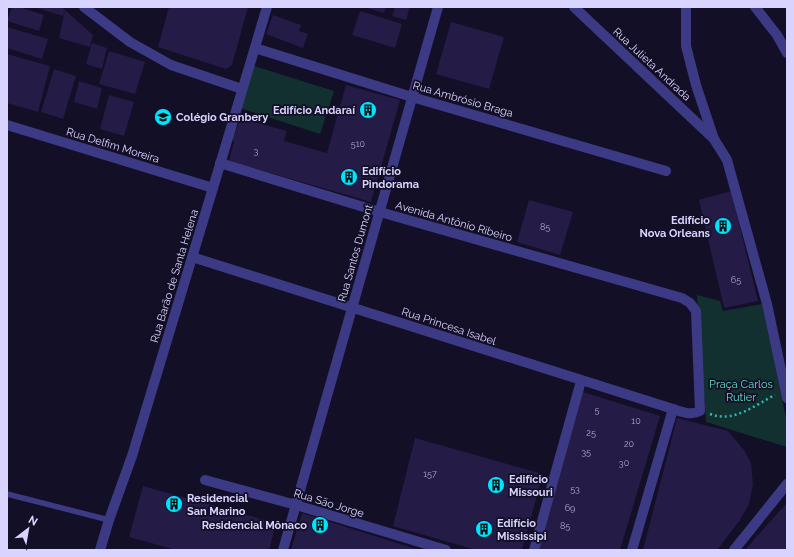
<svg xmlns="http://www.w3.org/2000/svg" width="794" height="557" font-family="Raleway,sans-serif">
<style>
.green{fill:#12302f}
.building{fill:#241b47}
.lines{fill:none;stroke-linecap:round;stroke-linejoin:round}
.path{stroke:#2fb8b0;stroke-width:2.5;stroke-dasharray:2 3;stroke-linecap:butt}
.service{stroke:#3d3a85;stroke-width:5.5}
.minor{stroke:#3d3a85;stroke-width:10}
.tertiary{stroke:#3d3a85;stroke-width:10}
.labels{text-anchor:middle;stroke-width:3.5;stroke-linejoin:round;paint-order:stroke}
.number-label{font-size:9px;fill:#aca6d1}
.street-label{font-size:11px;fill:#d9d4ff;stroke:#130f26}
.poi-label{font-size:11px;font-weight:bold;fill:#d9d4ff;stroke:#130f26;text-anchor:start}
.park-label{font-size:11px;fill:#5fe0c0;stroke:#130f26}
</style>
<rect width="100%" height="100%" fill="#130f26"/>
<g class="green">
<polygon points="254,66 334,91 320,134 240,108"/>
<polygon points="697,295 720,301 723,311 762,304 787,423 787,447 706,422"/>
</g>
<g class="building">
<polygon points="12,7 19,7 44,15 39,31 7,21"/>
<polygon points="34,7 62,7 65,10 63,16"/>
<polygon points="169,7 248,7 232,65 226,69 158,47"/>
<polygon points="364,7 386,7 384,13"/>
<polygon points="395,7 410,7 406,20 392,16"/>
<polygon points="65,10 93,35 90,47 59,38"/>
<polygon points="360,11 402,24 395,48 352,35"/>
<polygon points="273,15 301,25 299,31 308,34 303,48 266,34"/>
<polygon points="451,22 504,37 489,89 436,74"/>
<polygon points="7,27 48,39 42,59 7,48"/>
<polygon points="92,43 107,48 102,69 86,64"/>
<polygon points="109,51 145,62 135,94 99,84"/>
<polygon points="7,54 50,66 38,112 7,103"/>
<polygon points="54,69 76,76 63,119 41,112"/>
<polygon points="79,81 102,88 97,109 74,102"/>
<polygon points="346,85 400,100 371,202 229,161 234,142 232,139 241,118 287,131 284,141 327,153"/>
<polygon points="109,95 134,102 124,136 100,129"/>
<polygon points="731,191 758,301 724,308 699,200"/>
<polygon points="529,200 573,212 560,255 517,242"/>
<polygon points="583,392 660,416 620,550 538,550"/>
<polygon points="677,418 728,431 744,450 751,463 753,484 749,504 740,520 717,550 643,550"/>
<polygon points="415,438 543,474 522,550 476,550 393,526"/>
<polygon points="143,486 276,523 269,550 176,550 129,537"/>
<polygon points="787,503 787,550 745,550 766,526"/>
<polygon points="302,513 419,550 291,550"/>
</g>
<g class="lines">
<path class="path" d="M710 414C734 423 753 406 775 395"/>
<polyline class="service" points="7,494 109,520"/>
<g class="minor">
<polyline points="686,7 686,46 696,85 714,139"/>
<polyline points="755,7 777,35 787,53"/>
<polyline points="255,48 412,97 666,171"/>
<path d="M192 257 673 409C683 412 691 416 700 411L696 311 690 303 682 298 380 212 220 163"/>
<polyline points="205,480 296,505 446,550"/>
<polyline points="100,550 109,520 132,456 213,188"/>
<polyline points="283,550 438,7"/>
<polyline points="534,550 581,381"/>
<polyline points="632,550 673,409"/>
<polyline points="734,550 787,484"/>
</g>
<g class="tertiary">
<polyline points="84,7 130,42 171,65 242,89"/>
<polyline points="574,7 714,139 727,160 767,304 787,398"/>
<polyline points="7,125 213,188 267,7"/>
</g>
</g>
<defs>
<g id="building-disc" transform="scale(0.9)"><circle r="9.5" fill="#00e5ff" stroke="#130f26"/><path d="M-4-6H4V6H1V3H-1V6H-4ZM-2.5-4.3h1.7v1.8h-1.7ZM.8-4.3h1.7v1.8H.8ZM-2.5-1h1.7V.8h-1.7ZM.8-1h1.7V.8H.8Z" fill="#111"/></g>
<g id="school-disc" transform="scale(0.9)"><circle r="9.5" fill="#00e5ff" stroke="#130f26"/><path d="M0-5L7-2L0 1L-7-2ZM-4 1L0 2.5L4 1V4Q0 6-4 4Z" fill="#111"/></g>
</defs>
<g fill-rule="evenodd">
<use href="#building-disc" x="368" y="110"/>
<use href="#school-disc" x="163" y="117"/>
<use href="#building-disc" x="349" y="177"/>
<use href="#building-disc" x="723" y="226"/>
<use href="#building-disc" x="496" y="485"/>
<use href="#building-disc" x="174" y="504"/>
<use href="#building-disc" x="320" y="525"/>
<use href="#building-disc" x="484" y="529"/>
</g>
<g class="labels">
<g class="number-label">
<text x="358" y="147">510</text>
<text x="256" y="154">3</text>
<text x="545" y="230">85</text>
<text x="736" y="283">65</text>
<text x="597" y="413">5</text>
<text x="636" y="424">10</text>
<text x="591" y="436">25</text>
<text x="629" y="447">20</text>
<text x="586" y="455">35</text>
<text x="624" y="466">30</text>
<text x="430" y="477">157</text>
<text x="575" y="492">53</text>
<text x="570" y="511">69</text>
<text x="565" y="529">85</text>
</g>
<g class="street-label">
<text transform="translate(652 64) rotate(43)" y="4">Rua Julieta Andrada</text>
<text transform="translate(463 99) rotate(16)" y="4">Rua Ambrósio Braga</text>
<text transform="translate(113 145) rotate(17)" y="4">Rua Delfim Moreira</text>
<text transform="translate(454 221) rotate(16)" y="4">Avenida Antônio Ribeiro</text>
<text transform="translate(355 253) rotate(-74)" y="4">Rua Santos Dumont</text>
<text transform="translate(174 276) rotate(-73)" y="4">Rua Barão de Santa Helena</text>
<text transform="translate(449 326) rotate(18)" y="4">Rua Princesa Isabel</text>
<text transform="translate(329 503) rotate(17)" y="4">Rua São Jorge</text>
</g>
<g class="poi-label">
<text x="355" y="114" text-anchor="end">Edifício Andaraí</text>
<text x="176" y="121">Colégio Granbery</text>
<text x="362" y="175">Edifício<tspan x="362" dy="13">Pindorama</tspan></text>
<text x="710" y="224" text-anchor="end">Edifício<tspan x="710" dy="13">Nova Orleans</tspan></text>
<text x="509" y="483">Edifício<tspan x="509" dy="13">Missouri</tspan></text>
<text x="187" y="502">Residencial<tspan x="187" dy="13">San Marino</tspan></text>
<text x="497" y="527">Edifício<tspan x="497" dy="13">Mississipi</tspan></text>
<text x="307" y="529" text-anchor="end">Residencial Mônaco</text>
</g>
<g class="park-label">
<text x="741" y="388">Praça Carlos<tspan x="741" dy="13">Rutier</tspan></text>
</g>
</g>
<rect width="794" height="557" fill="none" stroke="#d9d4ff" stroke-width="16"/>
<g transform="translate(28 529) rotate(31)" stroke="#130f26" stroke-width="3" paint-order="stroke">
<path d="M0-3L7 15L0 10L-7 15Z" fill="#d9d4ff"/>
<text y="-6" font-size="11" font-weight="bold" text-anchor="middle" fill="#d9d4ff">N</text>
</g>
</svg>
